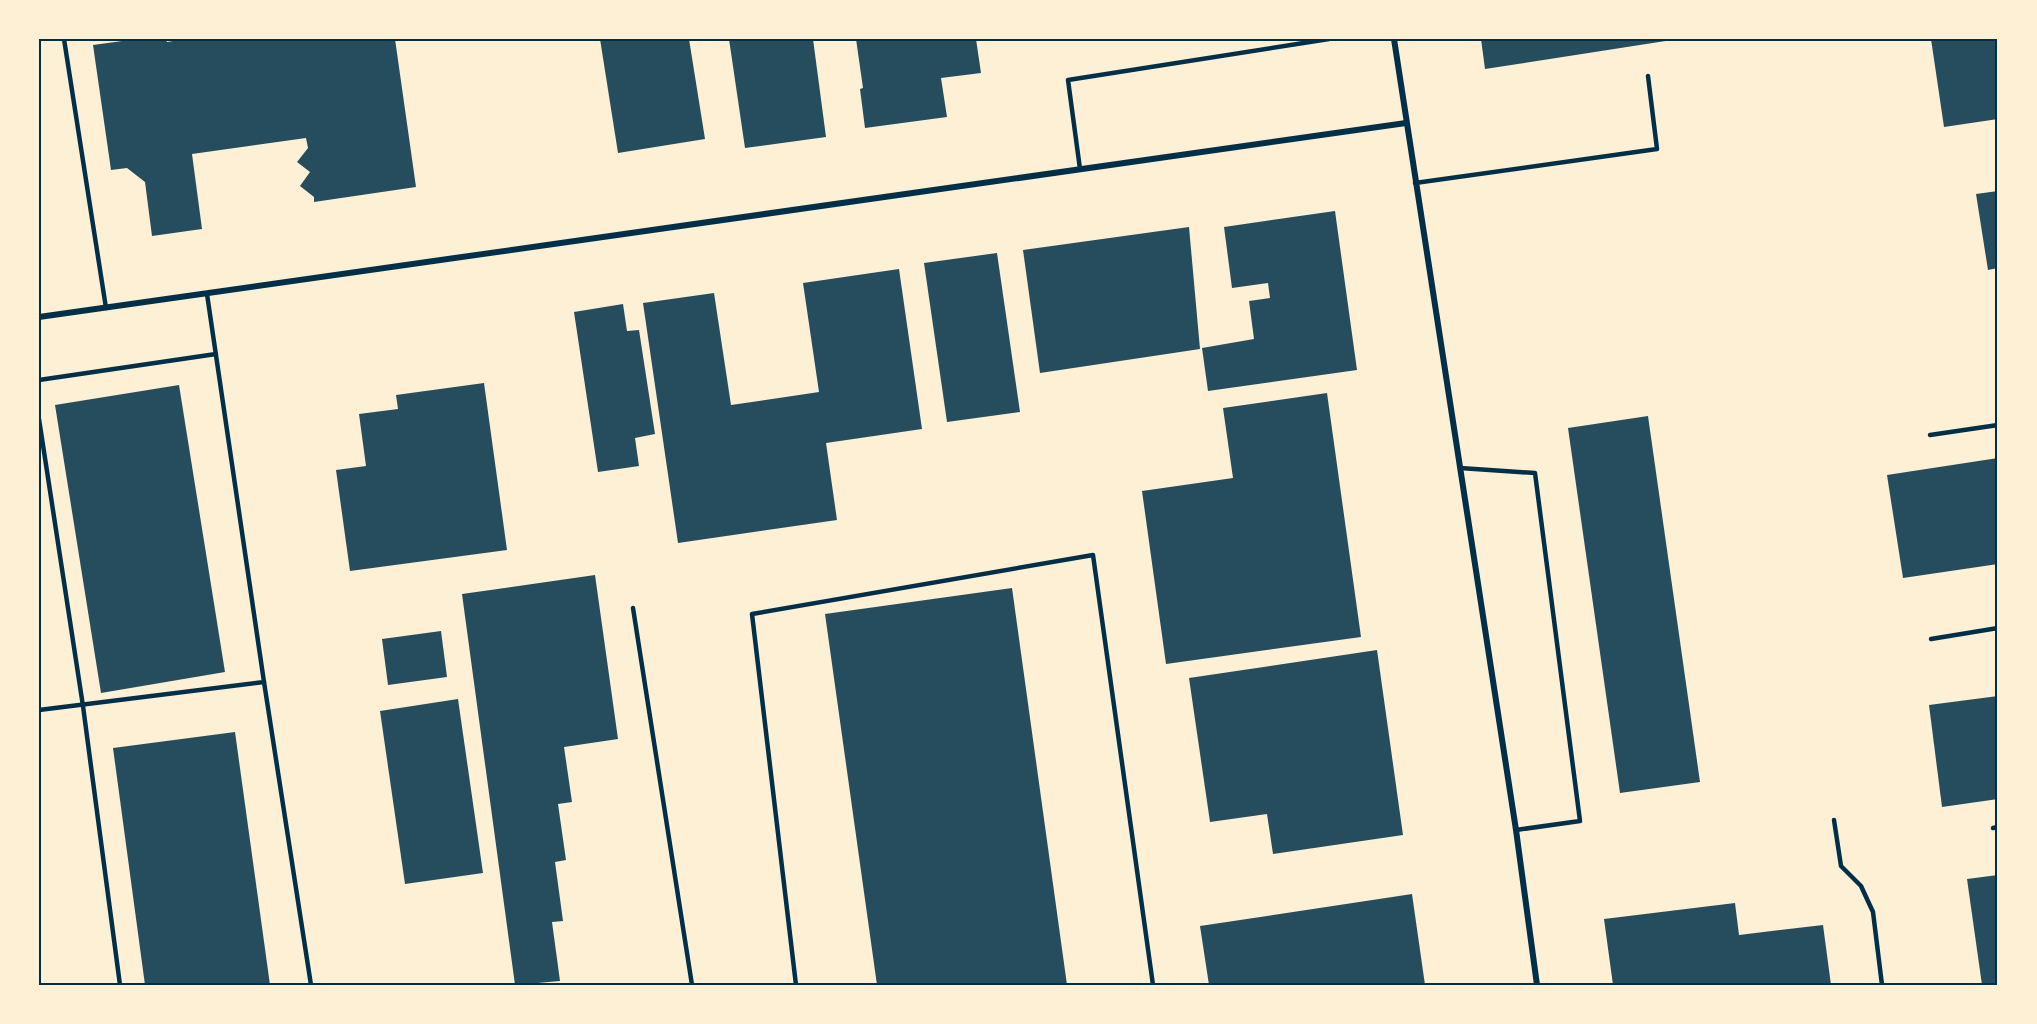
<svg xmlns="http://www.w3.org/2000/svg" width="2037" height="1024" font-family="Overpass,sans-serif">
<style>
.building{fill:#264d5e}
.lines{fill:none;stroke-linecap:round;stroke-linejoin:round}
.service{stroke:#003049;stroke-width:4.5}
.minor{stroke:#003049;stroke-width:6}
.neatline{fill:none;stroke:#003049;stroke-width:2}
</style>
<rect width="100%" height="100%" fill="#fdf0d5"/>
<g class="building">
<polygon points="137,39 166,39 167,42 185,39 395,39 416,187 314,202 314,197 300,186 310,172 297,162 308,148 306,138 192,154 202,229 152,236 145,182 127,168 111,170 93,45"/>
<polygon points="600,39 689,39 705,139 618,153"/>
<polygon points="729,39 813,39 826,137 745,148"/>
<polygon points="856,39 976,39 981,73 941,78 947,117 865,128 860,89 863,88"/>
<polygon points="1481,39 1672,39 1672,40 1485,69"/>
<polygon points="1931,39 1998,39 1998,119 1944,127"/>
<polygon points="1998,191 1998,268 1988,270 1976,194"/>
<polygon points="1335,211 1357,370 1208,391 1202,348 1254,339 1249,301 1270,298 1268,283 1232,288 1224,227"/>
<polygon points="1189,227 1200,349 1040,373 1023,250"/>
<polygon points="997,253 1020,412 947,422 924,263"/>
<polygon points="899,269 922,429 826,443 837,520 678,543 643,303 714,293 731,405 819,392 803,283"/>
<polygon points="623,304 627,331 639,330 655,434 635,438 639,466 598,472 574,312"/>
<polygon points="484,383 507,550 350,571 336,470 366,466 359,414 398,409 396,395"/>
<polygon points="179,385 225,672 101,693 55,405"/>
<polygon points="1327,393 1361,637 1166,664 1142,491 1233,478 1223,408"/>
<polygon points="1648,416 1700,782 1620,793 1568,428"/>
<polygon points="1998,458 1998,564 1903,578 1887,475"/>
<polygon points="595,575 618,739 564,747 572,802 558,804 566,860 555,862 563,921 552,922 560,981 515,985 462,594"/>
<polygon points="1012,588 1067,985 877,985 825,614"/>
<polygon points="441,631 447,677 388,685 382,639"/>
<polygon points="1377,650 1403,835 1273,854 1267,814 1210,822 1189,678"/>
<polygon points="1998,696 1998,799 1942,807 1929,705"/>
<polygon points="458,699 483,873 405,884 380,711"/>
<polygon points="235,732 270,985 145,985 113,748"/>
<polygon points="1998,875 1998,985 1982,985 1967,879"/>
<polygon points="1412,894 1425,985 1209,985 1200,926"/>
<polygon points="1735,903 1739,935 1823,925 1831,985 1613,985 1604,919"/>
</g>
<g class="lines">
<g class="service">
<polyline points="64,39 106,308"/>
<polyline points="1080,169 1068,80 1329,39"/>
<polyline points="1415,183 1657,149 1648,76"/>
<polyline points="39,380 216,354"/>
<polyline points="39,419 83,706 120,985"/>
<polyline points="1930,435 1998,425"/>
<polyline points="1460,468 1535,473 1580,821 1516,830"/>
<polyline points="633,608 692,985"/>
<polyline points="1931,639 1998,628"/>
<polyline points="264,682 311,985"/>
<polyline points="39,710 264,682 207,294"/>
<polyline points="1834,820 1841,866 1861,886 1873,912 1882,985"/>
<polyline points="1993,828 1998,827"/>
<polyline points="796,985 752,614 1093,555 1153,985"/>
</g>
<g class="minor">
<polyline points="1394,39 1516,830 1537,985"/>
<polyline points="39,317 1406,123"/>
</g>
</g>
<rect width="2037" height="1024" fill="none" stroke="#fdf0d5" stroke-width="81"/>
<rect x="40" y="40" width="1956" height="944" class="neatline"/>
</svg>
